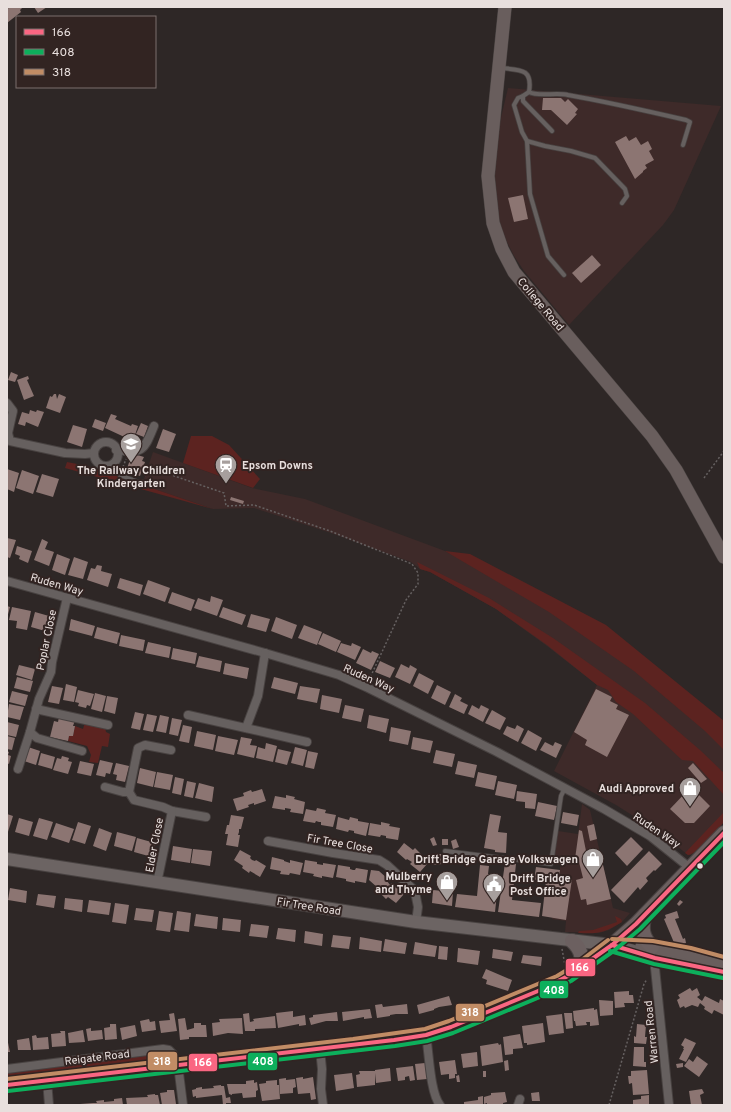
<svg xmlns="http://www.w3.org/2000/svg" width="731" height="1112" font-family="Overpass,sans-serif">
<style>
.built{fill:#3e2a29}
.green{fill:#5c2320}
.building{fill:#8c7572}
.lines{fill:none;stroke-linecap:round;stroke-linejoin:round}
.service-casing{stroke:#484241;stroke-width:5.5}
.minor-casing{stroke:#484241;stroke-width:10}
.secondary-casing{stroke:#484241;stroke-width:14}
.primary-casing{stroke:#484241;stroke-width:14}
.trunk-casing{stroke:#484241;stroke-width:16}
.path{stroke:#666161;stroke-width:1.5;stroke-dasharray:2 2;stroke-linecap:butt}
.service{stroke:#66605f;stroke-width:4}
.minor{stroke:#66605f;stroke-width:8}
.secondary{stroke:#6c6463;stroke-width:12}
.primary{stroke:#695e5d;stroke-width:13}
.trunk{stroke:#6c6060;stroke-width:14}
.bus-1-casing{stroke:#322422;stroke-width:7}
.bus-2-casing{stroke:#322422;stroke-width:7}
.bus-3-casing{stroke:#322422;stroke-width:7}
.bus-1{stroke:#fa6682;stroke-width:4}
.bus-2{stroke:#0daf5c;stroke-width:4}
.bus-3{stroke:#c18c65;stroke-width:4}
.bus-dot{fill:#e8dfdd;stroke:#322422;stroke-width:1.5}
.labels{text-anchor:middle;stroke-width:4;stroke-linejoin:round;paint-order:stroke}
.street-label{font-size:11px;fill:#e8dfdd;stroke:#322422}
.poi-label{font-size:11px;font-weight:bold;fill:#e8dfdd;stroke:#322422;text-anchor:end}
.line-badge{stroke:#322422;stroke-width:1.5}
.badge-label{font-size:11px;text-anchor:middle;font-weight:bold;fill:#fff}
</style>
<rect width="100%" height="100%" fill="#2e2726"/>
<g class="built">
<polygon points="508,88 721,106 674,210 663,225 569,325 524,271 514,256 502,232 499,222 494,175 498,130"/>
<polygon points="153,452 252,488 305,499 445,551 514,583 724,721 724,822 691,855 688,855 662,834 616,805 554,771 597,685 547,646 496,609 430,572 420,569 411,562 331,533 254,508 213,509 142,485"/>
<polygon points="582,804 590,810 613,908 630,913 622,922 609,930 599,933 565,932 566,921 552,919 560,870 560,862 554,859 558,831 578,834"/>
</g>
<g class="green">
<polygon points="191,436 212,436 229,445 260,479 253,488 183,463"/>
<polygon points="67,462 87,466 213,509 65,468"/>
<polygon points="445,551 470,554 606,625 724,721 724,750 705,731 634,671 549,612"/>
<polygon points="417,562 489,598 553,638 645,703 700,750 724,773 724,795 693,761 682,760 633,714 616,702 608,690 597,685 547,645 496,609 430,572 420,569"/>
<polygon points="85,722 105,727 106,732 110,734 108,747 102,746 98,763 89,762 91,755 87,746 68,741 69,736 73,736 75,726 83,729"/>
<path d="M724 812V822C716 830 699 854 688 855L685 853Z"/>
<path d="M615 916 621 919 622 922C604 933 599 934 578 933L579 931 593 930 617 922Z"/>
<polygon points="162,1054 169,1057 169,1059 7,1080 7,1072"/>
</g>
<g class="building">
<polygon points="10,7 23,7 20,10 21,12 7,23 7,9"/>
<polygon points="34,7 47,7 38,13"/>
<polygon points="543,98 561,98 565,102 568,99 578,109 575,113 577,114 567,125 551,110 542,110"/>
<polygon points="626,136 629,141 636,137 641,145 648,141 652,149 649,151 654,160 645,165 647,168 643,171 643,172 635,179 615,142"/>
<polygon points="523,195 528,219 514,222 508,198"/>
<polygon points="592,255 601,265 581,283 572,273"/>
<polygon points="11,372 18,375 15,382 8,380"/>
<polygon points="28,376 29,379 27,380 34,396 24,400 17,380"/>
<polygon points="54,394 56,394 57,399 59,394 66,397 60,413 46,408 50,396 52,397"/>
<polygon points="30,410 36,412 37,410 44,412 38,427 26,422 25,426 18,424 22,412 29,414"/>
<polygon points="111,414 117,416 115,419 131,426 132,424 138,426 133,441 105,428"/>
<polygon points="95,419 106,423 103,431 92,427"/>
<polygon points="141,423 148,426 144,437 136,434"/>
<polygon points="73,425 87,429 82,447 67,442"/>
<polygon points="163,429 176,434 169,452 156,448"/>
<polygon points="134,454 144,457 142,461 145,462 140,476 126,471 131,457 133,458"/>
<polygon points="7,469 19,473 14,492 7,489"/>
<polygon points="22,470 39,476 33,494 16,488"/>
<polygon points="42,474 59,479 53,497 36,492"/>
<polygon points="231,497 244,501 243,504 230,500"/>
<polygon points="7,538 16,540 10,558 7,557"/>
<polygon points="42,539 48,542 45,549 54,552 49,566 34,560"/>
<polygon points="17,546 32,551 28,563 19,559 20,556 15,554"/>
<polygon points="57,554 70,559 65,575 52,570"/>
<polygon points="74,557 88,562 83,579 68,575"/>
<polygon points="97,565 102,566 101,571 112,574 108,587 87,580 91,568 95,569"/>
<polygon points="120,578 143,585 140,596 117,588"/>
<polygon points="148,580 170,588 165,602 143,594"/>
<polygon points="172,592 195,600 191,611 168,603"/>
<polygon points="211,596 223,600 217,616 194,608 198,598 210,602"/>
<polygon points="7,606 10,607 7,618"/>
<polygon points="12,607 31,611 27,630 16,628 17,621 9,620"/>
<polygon points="223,607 246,615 242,625 219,617"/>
<polygon points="35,612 49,616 45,631 31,627"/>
<polygon points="251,614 270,619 266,632 247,627"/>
<polygon points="276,617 297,625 292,639 271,631"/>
<polygon points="71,619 95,626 92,636 69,630"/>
<polygon points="304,625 322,632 317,645 298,638"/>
<polygon points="97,627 120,633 117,644 94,638"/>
<polygon points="323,633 341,641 336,652 318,644"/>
<polygon points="121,635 145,640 143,651 119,646"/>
<polygon points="148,642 171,647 169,658 145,653"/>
<polygon points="341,643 351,646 352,643 361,647 355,660 337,652"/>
<polygon points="173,648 197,653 195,664 171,659"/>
<polygon points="363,649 371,653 372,651 379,654 371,670 356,663"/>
<polygon points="199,656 222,661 220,672 196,667"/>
<polygon points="380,661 395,668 390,678 375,672"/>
<polygon points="225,663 249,668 247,679 223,674"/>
<polygon points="401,664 409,668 410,665 417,669 410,684 395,677"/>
<polygon points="19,665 35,669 32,680 16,675"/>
<polygon points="419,673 434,681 428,694 413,686"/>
<polygon points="17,677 33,681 30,692 14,688"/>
<polygon points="274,677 298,683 295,694 271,688"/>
<polygon points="66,684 77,687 74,702 63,700"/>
<polygon points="437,685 451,692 445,705 431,698"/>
<polygon points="52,686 63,688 59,704 48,702"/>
<polygon points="300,686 320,689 317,703 297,699"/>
<polygon points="596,689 612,697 610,701 618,705 616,709 629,715 607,757 585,745 587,740 574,732"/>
<polygon points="78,690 94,694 90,706 87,705 86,708 78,706 79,703 75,702"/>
<polygon points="12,691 28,695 25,706 9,702"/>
<polygon points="95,693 106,696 102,712 91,709"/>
<polygon points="455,694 462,698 460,701 468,705 464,714 449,707"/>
<polygon points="322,695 342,699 339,713 320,709"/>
<polygon points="107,696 118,698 115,714 104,711"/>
<polygon points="9,704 24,707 20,720 7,717"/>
<polygon points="345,705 364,709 361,722 342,718"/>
<polygon points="472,705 479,709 481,705 489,709 483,722 468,714"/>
<polygon points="492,710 506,718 500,730 485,723"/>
<polygon points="135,712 144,714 140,730 131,728"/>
<polygon points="147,714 157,716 153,732 143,730"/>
<polygon points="160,715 169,717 166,733 156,731"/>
<polygon points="369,715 389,719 386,733 367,728"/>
<polygon points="59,717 75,720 73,726 75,726 73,736 69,736 68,741 50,737 54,721 58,722"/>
<polygon points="172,718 182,720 178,736 169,734"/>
<polygon points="7,722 19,725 16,737 7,735"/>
<polygon points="183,725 192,727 189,743 179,741"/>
<polygon points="517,725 524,729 518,742 503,734 507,726 515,729"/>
<polygon points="391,727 411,731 408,745 389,741"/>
<polygon points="528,730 542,738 536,751 521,743"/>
<polygon points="197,731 216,735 213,750 194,746"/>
<polygon points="7,736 15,738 12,750 7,749"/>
<polygon points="218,736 238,740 234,755 215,751"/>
<polygon points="241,737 252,739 250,745 257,746 254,758 237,754"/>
<polygon points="413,737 433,741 430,753 411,749"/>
<polygon points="545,742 553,746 555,742 562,745 556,758 540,750"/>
<polygon points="266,743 277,746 273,762 256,758 258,747 265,749"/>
<polygon points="28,747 40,751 36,765 24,761"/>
<polygon points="295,747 307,750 303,766 291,763"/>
<polygon points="278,749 291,752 287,765 275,762"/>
<polygon points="436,750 455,754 452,767 433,763"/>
<polygon points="7,751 9,752 8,755 11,756 9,764 7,763"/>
<polygon points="308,751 318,753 314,769 305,767"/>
<polygon points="41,753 55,757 52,769 38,765"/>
<polygon points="62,756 69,758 68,761 72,762 68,774 53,770 57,758 61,759"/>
<polygon points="100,760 113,763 110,774 106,773 105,777 96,775"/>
<polygon points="80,761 94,764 91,776 77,773"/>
<polygon points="458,761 477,765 474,778 455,774"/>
<polygon points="116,763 129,766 125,782 116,780 117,775 113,774"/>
<polygon points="693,763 707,779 701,783 688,768"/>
<polygon points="140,768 156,772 153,787 137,783"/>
<polygon points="157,772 173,775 170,790 154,787"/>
<polygon points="478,772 497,776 494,790 475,786"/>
<polygon points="175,777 184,779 181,795 172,793"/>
<polygon points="187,781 196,783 193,798 184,796"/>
<polygon points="498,781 517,785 514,799 495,795"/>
<polygon points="199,783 214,787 212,802 195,798"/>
<polygon points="262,789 266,801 254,805 254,803 248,805 249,807 237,811 233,799 244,796 243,793 251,790 252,792"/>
<polygon points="517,791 537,794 535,809 525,808 525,802 516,801"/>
<polygon points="687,791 695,791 710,806 694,823 685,823 670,809"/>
<polygon points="286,795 295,797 294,799 305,802 303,814 290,812 291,809 285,808 285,810 272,808 275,796 286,798"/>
<polygon points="538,802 557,806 554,820 535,816"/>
<polygon points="317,808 326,810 325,813 336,815 333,827 321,825 321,822 319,822 316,821 315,823 303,821 306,809 316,811"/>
<polygon points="563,812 579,815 577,826 561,823"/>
<polygon points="7,814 13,816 7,835"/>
<polygon points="490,814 501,816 498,832 507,833 506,853 495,852 495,850 484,848"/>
<polygon points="231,815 244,817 241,829 239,829 239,832 238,835 240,835 238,847 226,845 228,834 225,834 227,825 229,825"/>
<polygon points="338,817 349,820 350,817 358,819 358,821 369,823 366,836 354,833 354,831 349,830 348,832 336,829"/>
<polygon points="19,818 33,822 29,836 15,832"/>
<polygon points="39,818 53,822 47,840 33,836"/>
<polygon points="78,822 91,826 85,844 72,840"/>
<polygon points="381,822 390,824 389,826 400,828 398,840 386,838 386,836 381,835 380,837 368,835 370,823 381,825"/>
<polygon points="56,823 74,829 69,843 51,837"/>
<polygon points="594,824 597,839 590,841 587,826"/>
<polygon points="99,828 112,833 106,851 93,846"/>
<polygon points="579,830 582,831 587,856 600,852 611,899 587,905 586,899 581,900 576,880 583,878 578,858 575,859"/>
<polygon points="117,832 136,837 132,851 114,846"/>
<polygon points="434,837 437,845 433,846 430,839"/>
<polygon points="631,837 643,849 627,866 615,853"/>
<polygon points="137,838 155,843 152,857 134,852"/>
<rect x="442" y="839" width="6" height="6"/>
<polygon points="456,839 459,847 453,849 451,841"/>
<polygon points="404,843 413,850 415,848 421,854 420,856 428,863 420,872 410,864 412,862 407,859 406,860 397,852"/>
<polygon points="173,846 192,849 190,863 171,860"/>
<polygon points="193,849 212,851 210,866 191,863"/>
<polygon points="240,850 251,856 250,858 252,860 255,861 256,860 266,866 260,877 250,871 249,873 242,868 243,866 234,860"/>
<polygon points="649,851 662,864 655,871 654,870 646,878 648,881 640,890 638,887 624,903 611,890"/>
<polygon points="435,854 443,854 442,864 433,865"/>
<polygon points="272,857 284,860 284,861 290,863 290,860 303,863 300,875 290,873 289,875 280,874 281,871 270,869"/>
<polygon points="305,860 317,862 317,864 323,865 323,863 336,865 333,878 322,876 322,878 313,876 314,874 303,872"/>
<polygon points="505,863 516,864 512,900 541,903 539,917 498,912"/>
<polygon points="338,865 350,867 350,869 353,870 355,870 356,868 368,870 366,883 355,881 355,883 346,881 346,879 336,877"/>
<polygon points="480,865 489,866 488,874 499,875 495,912 455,907 457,894 477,896"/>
<polygon points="536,867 560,870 559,877 572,879 566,920 542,916 546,881 534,880"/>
<polygon points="371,870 379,871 388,879 387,881 390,885 392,883 404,894 396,903 388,897 386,899 377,890 378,888 369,880"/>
<polygon points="10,888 27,891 26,903 8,900"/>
<polygon points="433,890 453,892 452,906 432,903"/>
<polygon points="38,894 56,896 54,908 36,905"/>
<polygon points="65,898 83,900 82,912 64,909"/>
<polygon points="89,900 111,903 109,915 87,912"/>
<polygon points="680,900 683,902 679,906 677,904"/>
<polygon points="115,903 129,905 126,924 112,922"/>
<polygon points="136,908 154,910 152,922 134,920"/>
<polygon points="159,911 173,913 170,932 156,930"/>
<polygon points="177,911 191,913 189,932 174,930"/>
<polygon points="677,911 679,918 675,919 683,939 685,938 686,943 678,946 675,945 664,919 666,918 665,915"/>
<polygon points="196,914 218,917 217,929 194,926"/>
<polygon points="223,918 241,920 240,932 222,930"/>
<polygon points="251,924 269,926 267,938 249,936"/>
<polygon points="278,928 296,930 295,942 276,939"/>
<polygon points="305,931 323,934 322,946 304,943"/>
<polygon points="333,935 351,937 349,949 331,947"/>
<polygon points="360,937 382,941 381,952 359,949"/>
<polygon points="385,939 407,943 405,954 383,951"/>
<polygon points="415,942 437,946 435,957 413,954"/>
<polygon points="439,946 448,947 447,960 438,959"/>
<polygon points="458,948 480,951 478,965 457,962"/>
<polygon points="493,949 513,952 511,961 492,958"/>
<polygon points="523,955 542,957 541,966 521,963"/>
<polygon points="486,969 512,980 508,991 486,984 487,980 482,978"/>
<polygon points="690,988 692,991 697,988 700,995 697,997 702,1001 705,996 719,1003 720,999 724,1001 724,1015 714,1010 712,1014 704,1009 705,1007 700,1003 698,1007 692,1005 685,1008 684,1006 680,1008 677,1000 680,998 678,995"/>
<polygon points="629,991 629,995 633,995 634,1003 624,1003 625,1007 615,1008 614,992"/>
<polygon points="449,996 452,1005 439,1007 434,1009 434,1010 419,1014 417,1005"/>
<polygon points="599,1000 613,1001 613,1015 600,1016"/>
<polygon points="382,1004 383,1007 407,1004 408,1014 396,1014 390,1015 390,1016 377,1018 375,1005"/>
<polygon points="594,1008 594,1010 597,1009 599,1025 590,1026 590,1022 586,1022 587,1025 576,1026 575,1021 574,1021 573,1011"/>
<polygon points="370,1009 372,1018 364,1019 364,1017 343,1021 342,1012"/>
<polygon points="293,1011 293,1017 305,1015 306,1025 299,1026 299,1024 278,1028 276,1013"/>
<polygon points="337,1012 338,1021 326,1021 311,1025 309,1018 313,1017 313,1015"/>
<polygon points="174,1013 177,1031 161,1033 159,1021 170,1020 169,1014"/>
<polygon points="249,1013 250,1022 254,1021 253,1019 275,1016 276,1028 255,1029 255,1031 245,1031 243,1014"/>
<polygon points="564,1013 572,1013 573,1028 566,1029"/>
<polygon points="562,1014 564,1033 549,1035 546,1016"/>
<polygon points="185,1018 187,1030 194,1028 194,1023 201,1023 201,1025 206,1025 207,1037 189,1037 189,1039 180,1040 178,1019"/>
<polygon points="242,1018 243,1034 228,1033 213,1036 212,1023 220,1022 219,1019"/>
<polygon points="149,1019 150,1022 155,1021 156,1030 142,1032 140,1021"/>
<polygon points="543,1023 545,1042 527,1045 527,1043 524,1043 522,1026"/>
<polygon points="110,1024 116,1024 117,1039 105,1040 104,1028 110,1027"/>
<polygon points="637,1024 646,1025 645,1037 647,1037 646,1044 634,1043 634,1036 636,1037"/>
<polygon points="135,1025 137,1036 122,1040 120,1028"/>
<polygon points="91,1028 91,1031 102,1030 103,1039 88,1041 86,1029"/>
<polygon points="83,1030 85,1042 69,1043 68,1033"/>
<polygon points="60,1031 65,1031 66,1046 52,1047 51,1034 61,1033"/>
<polygon points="520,1034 523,1048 513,1049 513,1054 505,1055 503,1037"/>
<polygon points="36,1035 37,1038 48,1037 49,1049 33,1050 32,1036"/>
<polygon points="7,1038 10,1052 7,1052"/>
<polygon points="29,1038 31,1050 18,1050 17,1040"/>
<polygon points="685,1038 696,1043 686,1062 679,1059 684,1049 683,1049 684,1047 681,1045"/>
<polygon points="498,1043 499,1045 501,1044 503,1062 482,1066 480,1046"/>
<polygon points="634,1047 644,1047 644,1062 646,1062 646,1067 633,1066"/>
<polygon points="477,1052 478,1066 463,1068 461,1054"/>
<polygon points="697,1056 708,1064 699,1077 684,1066 689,1059 693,1062"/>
<polygon points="455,1060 457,1074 455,1074 455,1078 449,1079 449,1074 441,1075 439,1062"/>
<polygon points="508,1060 509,1070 505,1071 504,1061"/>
<polygon points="425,1063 427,1079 417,1080 415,1064"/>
<polygon points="683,1063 683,1067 677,1068 676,1064"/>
<polygon points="413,1066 415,1080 410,1081 409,1076 405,1077 405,1080 398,1081 396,1068"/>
<polygon points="390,1068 391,1081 376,1083 375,1073 375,1085 357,1087 356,1075 360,1074 359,1071 375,1071 375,1070"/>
<polygon points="647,1070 649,1094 633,1095 632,1083 629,1084 628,1076 631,1076 631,1071"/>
<rect x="483" y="1071" width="3" height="6"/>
<polygon points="352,1073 354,1088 336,1091 334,1075"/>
<polygon points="459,1075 460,1082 457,1082 456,1076"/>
<polygon points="303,1077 303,1079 313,1077 316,1099 311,1100 310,1093 298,1094 296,1078"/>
<polygon points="286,1078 286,1080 295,1079 296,1087 293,1088 293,1093 280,1094 279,1079"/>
<polygon points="254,1080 254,1083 257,1082 258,1090 256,1091 256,1097 243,1098 242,1093 232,1094 232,1095 229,1094 227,1084 246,1084 246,1081"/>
<polygon points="277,1080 277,1085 279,1085 280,1099 262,1101 259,1084 266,1083 266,1081"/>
<polygon points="221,1085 221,1086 224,1086 226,1098 230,1097 231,1103 226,1103 226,1105 223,1105 222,1095 196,1098 196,1096 193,1097 192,1090 196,1089 196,1088 202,1087 202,1089 214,1088 213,1086"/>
<polygon points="702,1089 704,1093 700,1095 702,1105 691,1105 689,1091"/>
<polygon points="167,1090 174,1090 176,1104 162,1105 160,1093 167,1092"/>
<polygon points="505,1092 507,1102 503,1103 503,1105 487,1105 487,1103 484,1104 484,1097 491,1095 491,1093"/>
<polygon points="539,1092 540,1101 532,1101 531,1093"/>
<polygon points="155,1094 155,1095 158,1095 160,1105 127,1105 126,1098 148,1097 147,1095"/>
<polygon points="649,1095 649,1105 633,1105 633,1100 641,1099 641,1096"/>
<polygon points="483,1096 483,1105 464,1105 464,1102 478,1100 478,1097"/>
<polygon points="122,1098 123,1105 80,1105 80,1104 93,1103 97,1103 96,1101 104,1100 104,1102 114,1101 114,1099"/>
</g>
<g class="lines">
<g class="service-casing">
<g id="service">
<path d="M501 68C520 70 533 68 529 92L523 96 518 98 514 105 522 132 527 141 545 146 571 151 595 158 625 189 627 196 622 203"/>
<path d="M529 92C538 97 557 92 568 95 608 102 647 111 686 120L690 122 683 145"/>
<polyline points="523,96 523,101 552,131"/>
<polyline points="527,141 530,194 548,256 564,275"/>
<polyline points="113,464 120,475 138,482 143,482"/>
<polyline points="445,851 551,864 561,796 565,788"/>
</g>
</g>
<g class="minor-casing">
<g id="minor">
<polyline points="7,403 13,411 8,433 10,441 65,453 85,454 94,453"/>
<circle cx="106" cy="454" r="12"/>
<path d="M116 450C144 454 144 450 154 426"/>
<polyline points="7,581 265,653 339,675 366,687 497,752 604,809 650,836 690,868"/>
<polyline points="36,709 108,725"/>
<polyline points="188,715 307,742"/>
<polyline points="246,728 258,696 265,653"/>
<polyline points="30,732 37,738 82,751"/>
<polyline points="18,769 30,732 39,699 51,672 52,662 67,598"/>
<polyline points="105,787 123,792 129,792 134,800 163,807 172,811 206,817"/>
<polyline points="129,792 138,748 145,745 171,750"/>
<polyline points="268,841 333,853 379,860 387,865 413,889 416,897 418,907 416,922"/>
<polyline points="157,883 172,811"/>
<polyline points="655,958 655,968 669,1105"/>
<path d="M426 1035C429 1052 430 1093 440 1105"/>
<polyline points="320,1049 322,1069 321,1089 323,1105"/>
<polyline points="178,1065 183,1105"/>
<polyline points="7,1069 163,1049 169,1050 173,1054 174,1066"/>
<polyline points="47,1080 49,1105"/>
<polyline points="518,1105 520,1099"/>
</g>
</g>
<g class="secondary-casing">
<polyline id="secondary" points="7,859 416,922 612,945"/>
</g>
<g class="primary-casing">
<g id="primary">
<polyline points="505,7 488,176 493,223 502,249 514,272 652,436 676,470 724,557"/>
<polyline points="612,945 655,958 724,972"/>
<path d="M642 946C669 948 698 954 724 963"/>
</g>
</g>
<g class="trunk-casing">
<g id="trunk">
<path d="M645 915C641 928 642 937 652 947"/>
<path d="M572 941C581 949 585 959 578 970"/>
<polyline points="7,1085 394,1040 426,1035 451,1027 538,991 568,976 612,945 636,924 724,833"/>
</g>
</g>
<g class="path">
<polyline points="123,467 126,459"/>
<polyline points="145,476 148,467 224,493 226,506 254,505 330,531 412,564 418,573 418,584 406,600 369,680"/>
<polyline points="704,478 724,451"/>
<polyline points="562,949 565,965"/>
<polyline points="609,1105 644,984 647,979"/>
</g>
<use href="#service" class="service"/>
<use href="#minor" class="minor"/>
<use href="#secondary" class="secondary"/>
<use href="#primary" class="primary"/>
<use href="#trunk" class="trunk"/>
<g class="bus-1-casing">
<g id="bus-1">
<polyline points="612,945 655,958 724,972"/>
<polyline points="7,1085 394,1040 426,1035 451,1027 538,991 568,976 612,945 636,924 724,833"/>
</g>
</g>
<g class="bus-2-casing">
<g id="bus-2">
<polyline points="610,951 654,964 723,978"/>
<polyline points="8,1091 395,1046 427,1041 453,1033 540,997 571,981 615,950 640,929 724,842"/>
</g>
</g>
<g class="bus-3-casing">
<g id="bus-3">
<polyline points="612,939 653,941 691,948 724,957"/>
<polyline points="7,1079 353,1039 425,1029 449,1021 557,976 575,965 608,940"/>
</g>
</g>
<use href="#bus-1" class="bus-1"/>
<use href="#bus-2" class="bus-2"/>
<use href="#bus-3" class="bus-3"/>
</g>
<defs>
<g id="school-pin" transform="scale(1.15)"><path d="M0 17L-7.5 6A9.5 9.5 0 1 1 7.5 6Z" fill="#a79f9d" stroke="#322422"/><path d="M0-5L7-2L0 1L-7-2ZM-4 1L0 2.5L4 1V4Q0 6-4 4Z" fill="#fff"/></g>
<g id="station-pin" transform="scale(1.15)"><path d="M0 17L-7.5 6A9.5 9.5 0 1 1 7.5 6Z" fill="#a79f9d" stroke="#322422"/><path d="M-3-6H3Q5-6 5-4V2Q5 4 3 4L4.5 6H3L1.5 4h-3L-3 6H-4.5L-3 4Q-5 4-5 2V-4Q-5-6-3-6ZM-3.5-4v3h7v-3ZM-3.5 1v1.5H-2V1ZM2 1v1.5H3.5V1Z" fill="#fff"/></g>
<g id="shop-pin" transform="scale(1.15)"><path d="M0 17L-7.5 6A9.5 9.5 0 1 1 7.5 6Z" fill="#a79f9d" stroke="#322422"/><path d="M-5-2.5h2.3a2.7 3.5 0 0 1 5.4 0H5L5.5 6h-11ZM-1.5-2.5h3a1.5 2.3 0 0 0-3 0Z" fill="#fff"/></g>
<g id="civic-pin" transform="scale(1.15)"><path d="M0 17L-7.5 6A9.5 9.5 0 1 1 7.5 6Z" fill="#a79f9d" stroke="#322422"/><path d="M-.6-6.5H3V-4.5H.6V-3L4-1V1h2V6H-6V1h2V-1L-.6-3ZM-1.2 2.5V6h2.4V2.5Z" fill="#fff"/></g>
</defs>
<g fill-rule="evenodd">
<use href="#school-pin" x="131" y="444"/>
<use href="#station-pin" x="226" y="465"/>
<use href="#shop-pin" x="690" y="788"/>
<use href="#shop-pin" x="593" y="859"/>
<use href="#shop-pin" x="447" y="882"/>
<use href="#civic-pin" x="494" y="884"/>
</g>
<circle class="bus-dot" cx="700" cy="866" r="3.5"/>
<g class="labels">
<g class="street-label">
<text transform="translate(541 304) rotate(50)" y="4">College Road</text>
<text transform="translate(57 584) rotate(16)" y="4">Ruden Way</text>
<text transform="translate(46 640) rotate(-78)" y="4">Poplar Close</text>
<text transform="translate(369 678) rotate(24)" y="4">Ruden Way</text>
<text transform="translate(657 830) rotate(34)" y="4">Ruden Way</text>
<text transform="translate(340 843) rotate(10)" y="4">Fir Tree Close</text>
<text transform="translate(154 845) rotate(-79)" y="4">Elder Close</text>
<text transform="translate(309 906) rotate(9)" y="4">Fir Tree Road</text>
<text transform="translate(651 1032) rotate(-96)" y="4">Warren Road</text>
<text transform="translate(97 1057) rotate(-7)" y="4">Reigate Road</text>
</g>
<g class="poi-label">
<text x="242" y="469" text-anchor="start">Epsom Downs</text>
<text x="131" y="474" text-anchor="middle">The Railway Children<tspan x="131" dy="13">Kindergarten</tspan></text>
<text x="674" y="792">Audi Approved</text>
<text x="578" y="863">Drift Bridge Garage Volkswagen</text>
<text x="432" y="880">Mulberry<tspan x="432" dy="13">and Thyme</tspan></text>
<text x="510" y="882" text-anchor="start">Drift Bridge<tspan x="510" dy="13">Post Office</tspan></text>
</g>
</g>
<g class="line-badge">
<rect x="565" y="958" width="31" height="19" rx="4" fill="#fa6682"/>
<rect x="539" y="980" width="30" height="19" rx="4" fill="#0daf5c"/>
<rect x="455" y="1003" width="30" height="19" rx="4" fill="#c18c65"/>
<rect x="147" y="1051" width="31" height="20" rx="4" fill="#c18c65"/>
<rect x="247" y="1052" width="31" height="19" rx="4" fill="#0daf5c"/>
<rect x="188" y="1053" width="30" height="19" rx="4" fill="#fa6682"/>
</g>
<g class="badge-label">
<text x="580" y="971">166</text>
<text x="554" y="994">408</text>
<text x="470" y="1016">318</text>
<text x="162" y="1065">318</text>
<text x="263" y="1065">408</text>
<text x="203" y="1066">166</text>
</g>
<rect width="731" height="1112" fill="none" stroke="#e8dfdd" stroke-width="16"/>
<rect x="16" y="16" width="140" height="72" fill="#322422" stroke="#7b6f6d"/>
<rect x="24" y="29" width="20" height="6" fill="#fa6682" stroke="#7b6f6d"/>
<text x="52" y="36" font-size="12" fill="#e8dfdd">166</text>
<rect x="24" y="49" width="20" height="6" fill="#0daf5c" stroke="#7b6f6d"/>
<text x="52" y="56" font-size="12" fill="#e8dfdd">408</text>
<rect x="24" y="69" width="20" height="6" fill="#c18c65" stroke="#7b6f6d"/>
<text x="52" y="76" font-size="12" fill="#e8dfdd">318</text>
</svg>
